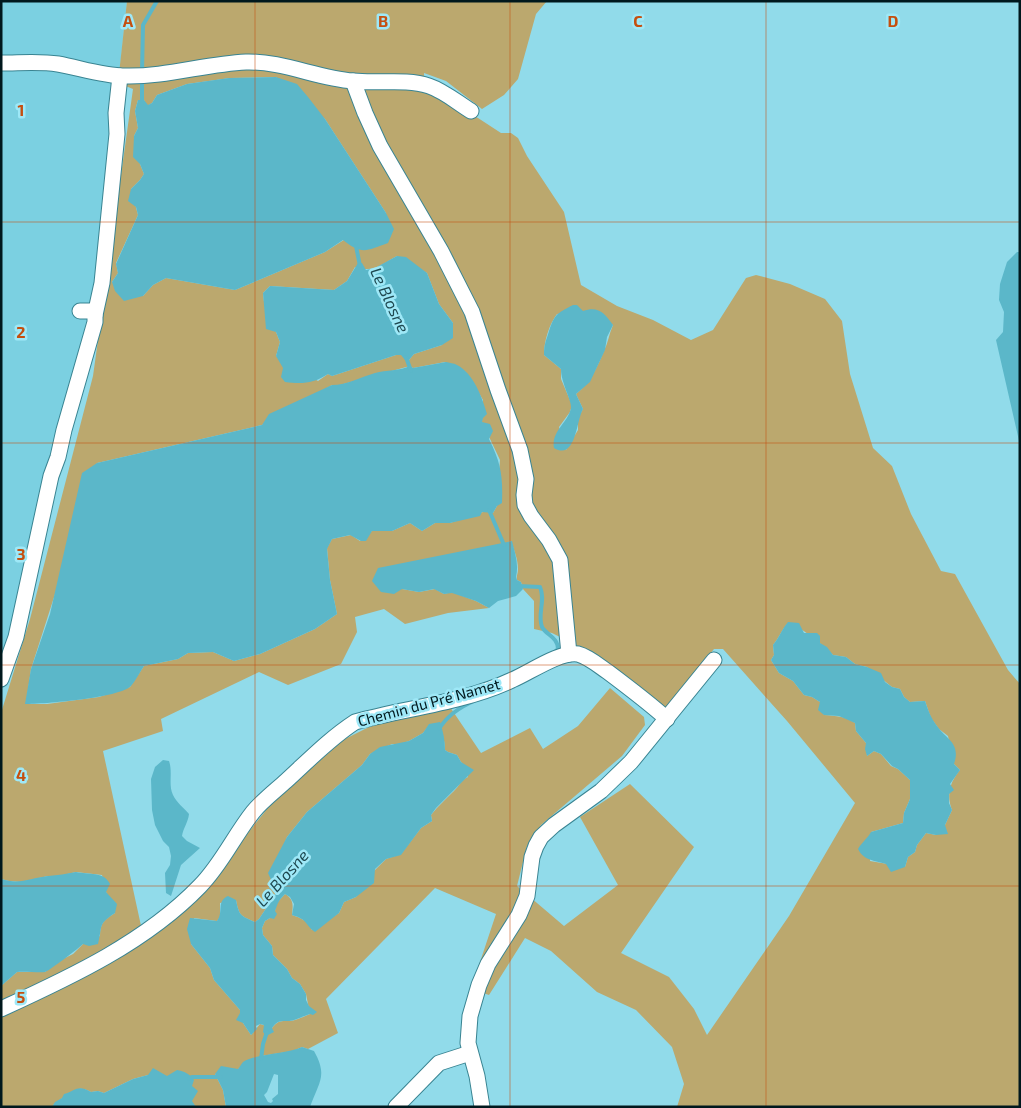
<svg xmlns="http://www.w3.org/2000/svg" width="1021" height="1108" font-family="'Exo 2',sans-serif">
<style>
.built{fill:#7bd0e1}
.green{fill:#bba86e;fill-rule:evenodd}
.water{fill:#5bb7c9;fill-rule:evenodd}
.lines{fill:none;stroke-linecap:round;stroke-linejoin:round}
.stream{stroke:#5bb7c9;stroke-width:4}
.minor-casing{stroke:#398492;stroke-width:17}
.minor{stroke:#fff;stroke-width:15}
.grid{fill:none;stroke:#c54f0f;stroke-width:1;stroke-opacity:0.55}
.labels{text-anchor:middle;stroke-width:5;stroke-linejoin:round;paint-order:stroke}
.street-label{font-size:15px;fill:#00181d;stroke:#9ee8f7}
.water-label{font-size:16px;font-style:italic;fill:#1f4951;stroke:#9ee8f7}
.grid-label{font-size:16px;text-anchor:middle;font-weight:bold;fill:#c54f0f;stroke:#9ee8f7;stroke-width:5;stroke-linejoin:round;paint-order:stroke}
</style>
<rect width="100%" height="100%" fill="#91dbea"/>
<polygon class="built" points="1,1 127,1 97,282 54,441 12,634 1,665"/>
<path class="green" d="M127 1H547L536 14 518 79 504 95 482 109 446 81 424 73 425 92 478 118 501 133H511L518 138 527 156 564 212 581 285 617 306 653 320 691 340 713 330 746 278 756 275 790 284 825 299 842 321 850 374 873 448 892 466 911 514 941 571 955 574 1008 670 1020 684V1107H677L684 1084 672 1047 636 1010 597 992 551 951 525 938 489 995 471 989 496 914 435 888 326 999 338 1033 308 1049 302 1047 293 1051 261 1056 238 1069 215 1074 223 1090 226 1107H196L167 1077 148 1075 133 1079 104 1093 98 1091 91 1092C77 1084 73 1092 61 1099 57 1101 55 1103 52 1107H1V986L17 972H45L59 961 73 954 83 944 100 936C100 923 104 920 115 913L106 892 102 875 76 872 59 876H48L21 882 9 881 1 879V713L30 619 93 376 133 89 118 83ZM276 77 325 119 386 213 325 252 235 290 166 278 153 285 143 296 112 282 118 273 116 263 138 215 131 189 140 180 144 174 140 164 134 136 138 128 135 111 138 100H144L147 106 152 103 157 95 187 84 230 78ZM397 256 427 273 439 304 453 323 442 345 414 354 409 360 401 354 396 355 332 376 328 374 318 381 276 356 280 342 264 302 263 293 270 286 334 290 347 281 355 267C374 273 380 265 397 256ZM583 311 613 325C609 334 608 343 604 351 597 368 590 383 576 394L583 409 578 418V430L566 450 559 427 570 412 572 405 561 379V369L544 355C544 341 549 325 557 314ZM445 362 469 376 483 400 482 422 500 460 497 506 493 513 486 511 450 523H435L422 531 410 523 392 531H372L360 541 351 535 332 539 327 548 330 580 337 614 315 629 260 654 234 661 213 652 188 653 178 659 144 666 130 687 99 697 47 704H26L31 669 97 463 262 425 332 385H340L410 366 413 368ZM511 541C514 550 518 559 518 569 518 574 516 576 517 580L521 582 523 589 534 601V629L552 633 576 645 666 710 714 649H723L787 721 855 803 789 916 707 1035 694 1009 669 977 621 953 694 847 630 784 580 817 618 885 564 926 517 886 527 846 541 825 622 756 645 725 644 717 610 688 578 726 543 749 530 728 481 753 450 707 375 724 343 740 271 804 235 849 212 885 143 935 103 751 163 731 161 719 259 672 288 685 341 664 357 632 355 617 384 609 405 624 448 613 489 608 476 601 452 592 444 594 435 589 419 592 402 589ZM788 623C796 623 827 648 833 655L846 657 855 664 867 667 892 687 900 689 904 697 910 702 925 701 931 718 939 729 948 736 954 764 960 770C950 782 946 795 952 810L945 825 936 835 926 833 917 845 915 852 908 857 905 867 870 861 871 832 903 823 904 813 910 799V780L898 769 891 766 881 754 874 751 867 756 866 743 856 731 855 723C845 716 836 716 824 715L820 702 812 697 804 695 793 681 779 673 771 660 774 655 773 645C779 638 782 629 788 623ZM430 724 441 726C442 735 445 740 445 750L448 752 457 755 461 762 466 767 468 777C461 780 459 786 454 791 446 799 438 806 431 815L432 821 421 828 401 854 386 859 375 870 356 897 344 902 339 913 312 930C308 921 301 918 292 915 293 906 294 899 285 894L276 904 275 911 270 918 265 921 262 928 263 935 272 946 273 955 287 969 292 978 300 984 306 994 310 1014C305 1016 299 1019 295 1020 286 1023 280 1017 272 1028L260 1024 251 1035 243 1023 240 1010 214 980 210 968 191 944 194 918 217 921 220 917V903L236 900C239 916 241 916 255 922L259 919 279 889 272 882 271 878 287 837 307 812 362 765 370 754 392 744H400L409 741 423 733Z"/>
<g class="water">
<path d="M276 77 297 84 308 97 325 119 386 213 394 229 388 243C366 251 362 255 343 240L325 252 235 290 166 278 153 285 143 296 124 301 115 291 112 282 118 273 116 264 138 215 136 207 128 201 131 189 140 180 144 174 140 164 133 157 134 136 138 128 135 111 138 100H144L148 105 152 103 157 95 187 84 229 78Z"/>
<polygon points="1017,252 1020,252 1020,445 996,340 1003,332 1004,312 999,300 1000,284 1007,262"/>
<path d="M397 256 406 257 427 273 439 304 453 323V338L442 345 414 354 409 360H405L401 355H396L332 376 328 374C313 384 301 384 285 382L281 377 283 368 276 356 280 342 276 332 266 329 263 293 270 286 334 290 347 281 358 263H362L366 270 375 268Z"/>
<path d="M573 305H577L583 311C599 306 604 313 613 325L607 337 605 350 590 382 576 394 583 409C576 421 576 461 554 448 551 431 568 423 571 408 572 401 561 383 561 369L544 355C544 344 546 341 549 331 555 314 556 314 573 305Z"/>
<path d="M446 362C449 363 454 363 457 365 474 374 482 397 487 414L483 418 482 422 490 424 493 431 489 439C501 463 503 476 502 503L497 506 493 513 482 512 480 516 450 523H435L422 531 410 523 392 531H372L366 541H361L350 535 332 539 327 549 330 580 337 614 315 629 260 654 234 661 213 652 188 653 178 659 144 666C140 672 136 680 131 686 119 698 44 704 25 704L31 669 50 614 82 473 97 463 262 425 269 414 332 385C347 385 361 377 375 373 386 370 400 371 410 366L413 368Z"/>
<path d="M512 541C515 553 519 564 516 577L517 580 521 582 523 589 516 596 498 601 489 608 476 601 452 593 444 594 434 589 419 592 402 589 394 594 381 592 372 581 378 568Z"/>
<path d="M788 622 799 623 804 633H817L820 636V643L827 647 833 655 846 657 855 664 867 667 881 673 885 682 892 687 900 689 904 697 910 702 925 701C928 710 931 718 937 726 947 740 961 743 954 764L960 770 950 784 954 790 949 794V803L952 810 945 825 948 834 936 835 926 833 917 845 915 852 908 857 905 867 891 872 886 864C874 860 864 861 858 849 862 842 867 839 871 832L903 823 904 813 910 799V780L898 769 892 766 881 754 874 751 867 756 865 749 866 743 856 731 855 723 839 716 824 715 818 710 820 702 812 697 804 695 793 681 779 673 771 660 774 655 773 645C779 638 782 629 788 622Z"/>
<path d="M440 722C443 731 445 740 445 750L448 752 457 755 461 762 474 770 436 808 431 815 432 821 421 828 401 855 386 859 375 869 374 883 356 897 344 902 339 913 315 932C304 924 309 920 292 915L294 904 290 897 285 894C278 901 278 903 275 911L277 914 274 919 270 918 265 921 262 928 263 935 272 946 273 955 287 969 292 978 300 984 306 994V1000L309 1006 317 1012 313 1015 310 1014C306 1015 298 1019 294 1020 286 1023 279 1017 272 1028L274 1032 266 1036 263 1032 264 1025 260 1024 256 1026 257 1029 251 1035 243 1023 236 1020 240 1013V1010L214 980 210 968 191 944 187 929 190 918 217 921C224 912 216 901 228 896L236 900C239 916 241 916 255 922L259 919 279 889 277 887 274 890 269 888 272 882 268 873 287 837 307 812 362 765 370 754 380 747 409 741 423 733 429 724Z"/>
<path d="M163 760 169 761C173 772 168 785 173 795 176 802 184 808 189 814 188 823 183 828 182 836L187 841 200 848 181 865 171 896 166 893 165 873 170 865 171 856 169 847 163 841 155 825 152 810 151 779 155 767Z"/>
<path d="M76 872C88 875 104 871 110 884L106 892 117 904 115 913C97 925 103 925 98 944L89 946 83 944C79 948 49 971 45 972 40 973 24 971 17 972L1 986V879C20 885 30 878 48 876 58 875 66 874 76 872Z"/>
<path d="M302 1047 314 1051C328 1076 319 1082 310 1107H226L223 1090 215 1074 221 1066 238 1069C240 1067 241 1064 243 1062 253 1054 288 1054 302 1047ZM274 1074 278 1075V1094L272 1099 273 1101 271 1103 268 1102 264 1095 267 1092Z"/>
<path d="M153 1068 167 1076 177 1070C184 1071 190 1074 194 1080L192 1086 198 1091 192 1101 196 1107H52L55 1102 62 1098 64 1094C76 1091 77 1084 91 1092L98 1091 104 1093 133 1079 148 1075Z"/>
</g>
<g class="lines">
<g class="stream">
<polyline points="142,73 143,25 157,1"/>
<polyline points="142,80 142,103"/>
<polyline points="356,246 360,266"/>
<polyline points="406,357 411,371"/>
<polyline points="489,510 504,545"/>
<path d="M518 586 540 587C546 600 537 614 542 627 546 635 558 637 558 649L553 654"/>
<path d="M439 729C447 716 460 707 474 701"/>
<polyline points="261,1059 263,1044 267,1032"/>
<polyline points="189,1079 192,1077 221,1077"/>
</g>
<g class="minor-casing">
<g id="minor">
<path d="M1 63C20 63 40 61 58 64 80 68 103 76 125 76 166 77 205 64 246 62 282 61 317 78 353 81 378 84 405 78 429 86 444 91 458 103 471 111"/>
<polyline points="353,81 365,113 380,146 441,251 472,312 498,390 520,450 526,479 524,495 525,505 531,516 549,540 560,560 569,654"/>
<polyline points="95,315 102,283 117,134 116,113 120,76"/>
<polyline points="1,679 16,637 51,476 58,457 64,430 95,322 95,315 91,311 80,311"/>
<path d="M1 1009C71 977 146 942 200 886 221 865 234 836 253 812 262 801 275 791 286 781 308 761 329 739 355 722 406 708 463 703 512 680 529 673 560 651 578 654 589 657 599 666 608 672 628 687 648 702 667 719"/>
<polyline points="396,1107 439,1063 470,1053"/>
<polyline points="482,1107 477,1076 468,1043 470,1016 479,985 488,964 519,915 527,896 532,857 536,846 541,837 554,825 601,791 631,762 714,660"/>
</g>
</g>
<use href="#minor" class="minor"/>
</g>
<path class="grid" d="M255 1V1107M510 1V1107M766 1V1107M1 222H1020M1 443H1020M1 665H1020M1 886H1020"/>
<g class="labels">
<g class="street-label">
<text transform="translate(429 703) rotate(-15)" y="5">Chemin du Pré Namet</text>
</g>
<g class="water-label">
<text transform="translate(390 300) rotate(65)" y="6">Le Blosne</text>
<text transform="translate(282 878) rotate(-48)" y="6">Le Blosne</text>
</g>
</g>
<g class="grid-label">
<text x="128" y="27">A</text>
<text x="383" y="27">B</text>
<text x="638" y="27">C</text>
<text x="893" y="27">D</text>
<text x="21" y="116">1</text>
<text x="21" y="338">2</text>
<text x="21" y="560">3</text>
<text x="21" y="781">4</text>
<text x="21" y="1003">5</text>
</g>
<rect width="1021" height="1108" fill="none" stroke="#00181d" stroke-width="5"/>
</svg>
